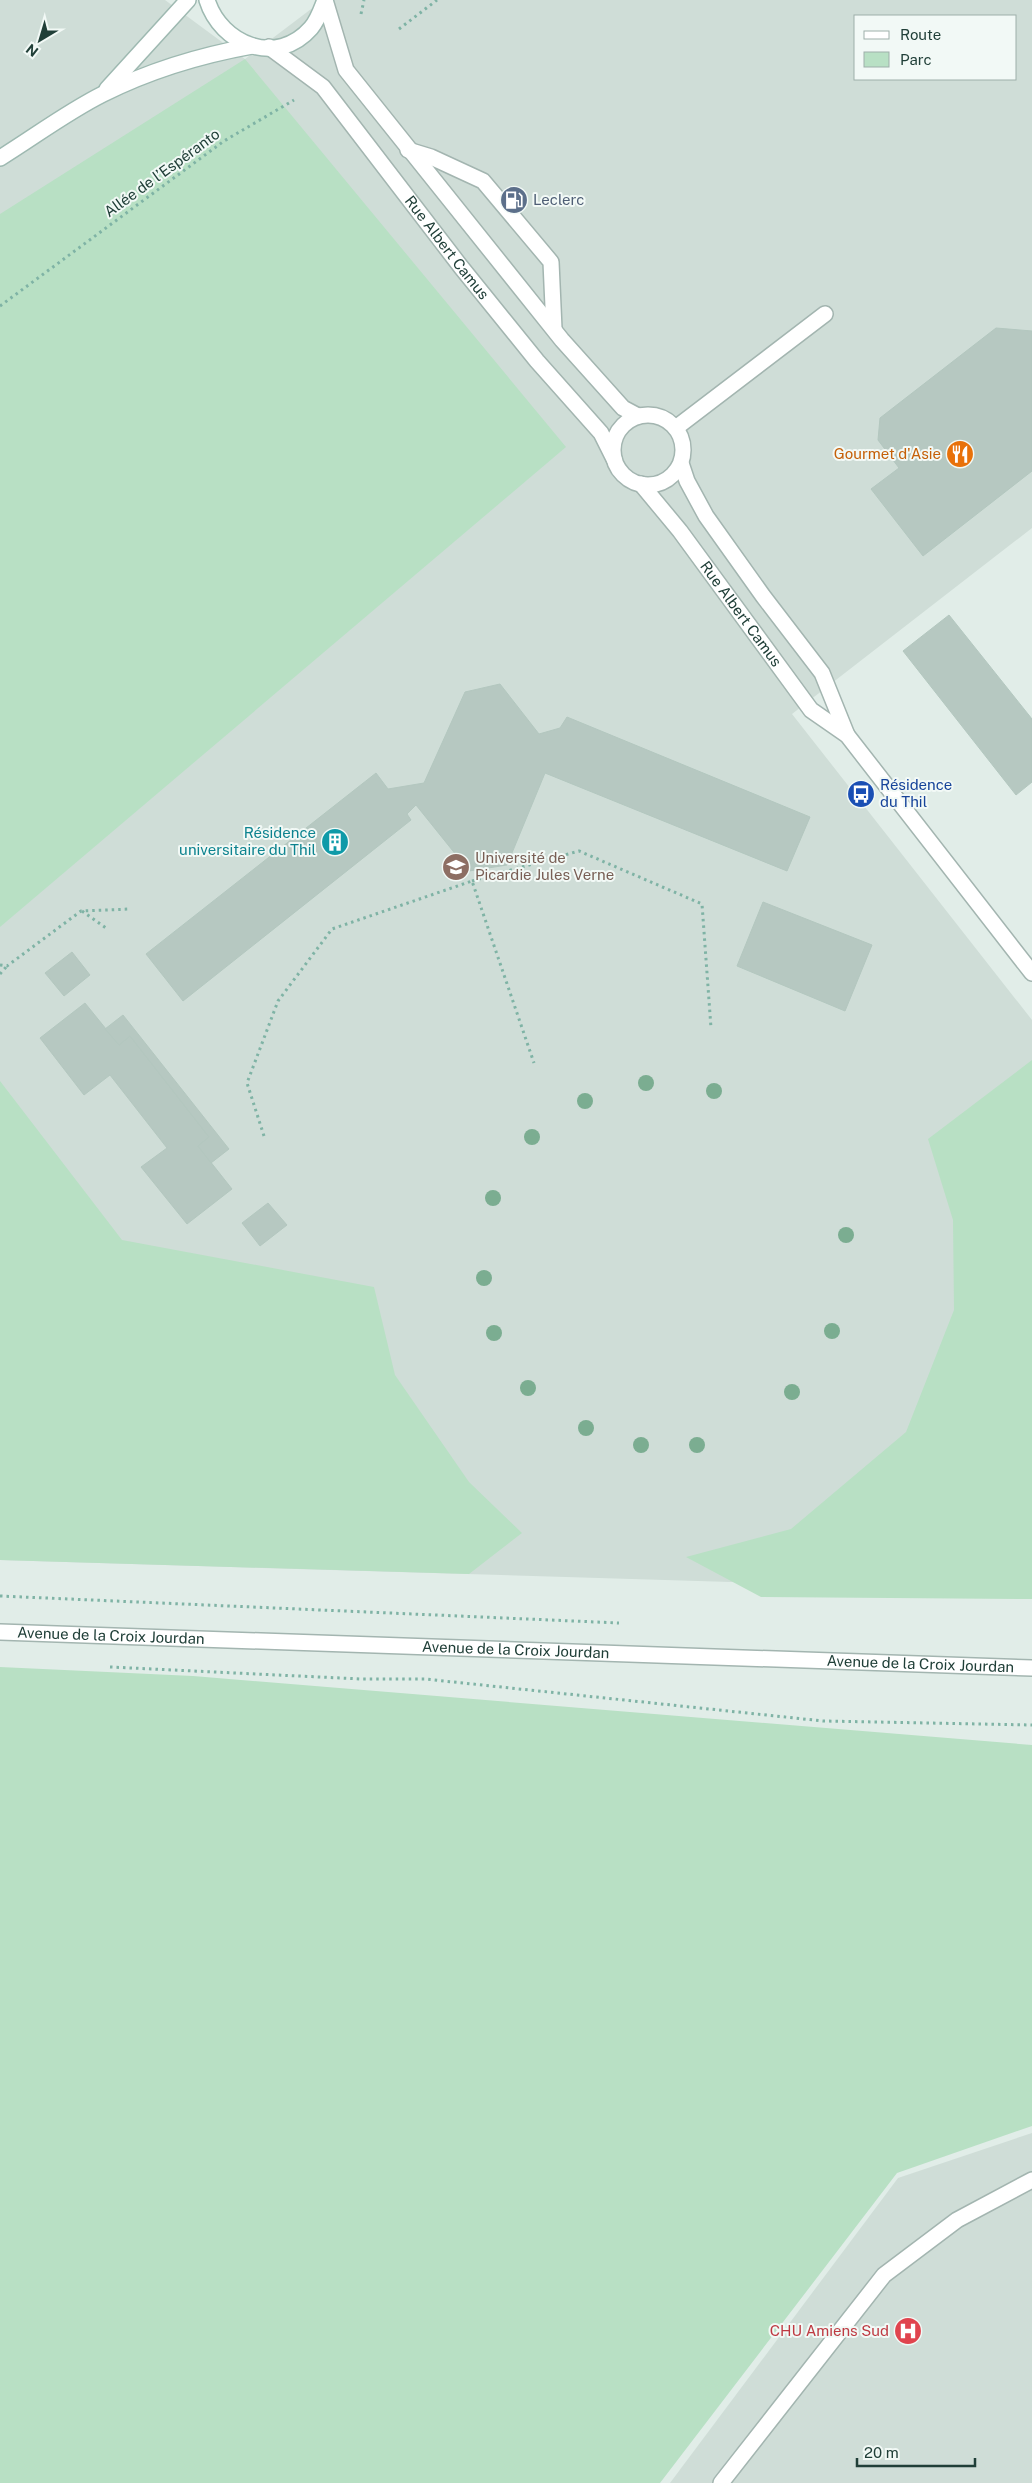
<svg xmlns="http://www.w3.org/2000/svg" width="1032" height="2483" font-family="'Public Sans',sans-serif">
<style>
.built{fill:#cfddd7;fill-rule:evenodd}
.green{fill:#b8e0c4}
.building{fill:#b6c8c1;stroke:#b3c7bf}
.lines{fill:none;stroke-linecap:round;stroke-linejoin:round}
.service-casing{stroke:#a3b5b0;stroke-width:18}
.tertiary-casing{stroke:#a3b5b0;stroke-width:18}
.secondary-casing{stroke:#9eb9b1;stroke-width:18}
.path{stroke:#7fb3a5;stroke-width:3;stroke-dasharray:2.5 4;stroke-linecap:butt}
.service{stroke:#fff;stroke-width:15}
.tertiary{stroke:#fff;stroke-width:15}
.secondary{stroke:#fff;stroke-width:15}
.tree{fill:#7bad91}
.labels{text-anchor:middle;stroke-width:4;stroke-linejoin:round;paint-order:stroke}
.street-label{font-size:15px;fill:#203f38;stroke:#f2f9f6}
.service-label{font-size:15px;fill:#4e5e75;stroke:#f2f9f6;text-anchor:start}
.food-label{font-size:15px;fill:#c56008;stroke:#f2f9f6;text-anchor:end}
.transit-label{font-size:15px;fill:#164399;stroke:#f2f9f6;text-anchor:start}
.culture-label{font-size:15px;fill:#0d838f;stroke:#f2f9f6;text-anchor:end}
.education-label{font-size:15px;fill:#785e54;stroke:#f2f9f6;text-anchor:start}
.health-label{font-size:15px;fill:#be3a42;stroke:#f2f9f6;text-anchor:end}
</style>
<rect width="100%" height="100%" fill="#e1ede8"/>
<g class="built">
<path d="M0 0H165L245 59 323 0H1032V528L792 714 1032 1020V1591L0 1560ZM856 16H1016V79H856Z"/>
<polygon points="1032,2133 1032,2483 670,2483 898,2178"/>
</g>
<g class="green">
<polygon points="245,59 566,447 0,927 0,214"/>
<polygon points="1032,1060 1032,1599 761,1597 686,1557 791,1529 906,1432 954,1310 953,1220 928,1139"/>
<polygon points="0,1081 122,1240 374,1287 395,1375 469,1482 522,1533 469,1574 0,1560"/>
<polygon points="0,1667 193,1676 1032,1745 1032,2126 897,2173 660,2483 0,2483"/>
</g>
<g class="building">
<polygon points="996,328 1032,331 1032,471 923,556 871,489 899,468 878,440 880,418"/>
<polygon points="949,615 1032,719 1032,782 1016,795 903,651"/>
<polygon points="500,684 539,734 560,728 567,717 810,817 787,871 545,773 507,865 469,871 416,805 407,814 411,820 183,1001 146,954 376,773 388,789 424,783 465,692"/>
<polygon points="763,902 872,945 845,1011 737,966"/>
<polygon points="72,952 90,975 64,996 45,973"/>
<polygon points="85,1003 119,1045 130,1036 209,1137 198,1146 232,1189 187,1224 141,1167 167,1148 110,1075 84,1095 40,1038"/>
<polygon points="123,1015 229,1149 211,1163 198,1146 209,1137 130,1036 119,1045 105,1029"/>
<polygon points="268,1203 287,1225 260,1246 242,1223"/>
</g>
<g class="lines">
<g class="service-casing">
<g id="service">
<polyline points="408,150 431,157 483,181 551,262 554,329"/>
<polyline points="677,427 825,314"/>
<polyline points="721,2483 884,2275 957,2220 1032,2180"/>
</g>
</g>
<g class="tertiary-casing">
<g id="tertiary">
<polyline points="325,0 346,70 562,340 623,408 638,416"/>
<path id="s1" d="M269 47 323 87 461 267 537 361 601 433 614 459"/>
<circle cx="648" cy="450" r="35"/>
<polyline points="681,463 687,481 706,516 763,596 822,673 847,735"/>
<path id="s2" d="M641 484 680 531 811 710 847 735 1032 973"/>
<path id="s3" d="M0 1632 1032 1668"/>
</g>
</g>
<g class="secondary-casing">
<g id="secondary">
<path d="M207 0C221 45 277 67 311 28 318 20 321 10 325 0"/>
<polyline points="107,89 188,0"/>
<path d="M0 158C34 137 67 112 103 94 149 71 202 55 252 46"/>
</g>
</g>
<g class="path">
<polyline points="361,14 364,0"/>
<polyline points="399,29 437,0"/>
<polyline points="0,306 224,141 294,100"/>
<polyline points="472,881 579,851 702,904 711,1028"/>
<polyline points="82,911 106,928"/>
<polyline points="0,965 7,966 81,911 130,909"/>
<polyline points="0,974 7,966"/>
<polyline points="264,1136 247,1083 278,1001 332,929 472,881 534,1063"/>
<polyline points="0,1596 619,1623"/>
<polyline points="110,1667 361,1679 425,1679 823,1721 1032,1725"/>
</g>
<use href="#service" class="service"/>
<use href="#tertiary" class="tertiary"/>
<use href="#secondary" class="secondary"/>
</g>
<g class="tree">
<circle cx="646" cy="1083" r="8"/>
<circle cx="714" cy="1091" r="8"/>
<circle cx="585" cy="1101" r="8"/>
<circle cx="532" cy="1137" r="8"/>
<circle cx="493" cy="1198" r="8"/>
<circle cx="846" cy="1235" r="8"/>
<circle cx="484" cy="1278" r="8"/>
<circle cx="832" cy="1331" r="8"/>
<circle cx="494" cy="1333" r="8"/>
<circle cx="528" cy="1388" r="8"/>
<circle cx="792" cy="1392" r="8"/>
<circle cx="586" cy="1428" r="8"/>
<circle cx="641" cy="1445" r="8"/>
<circle cx="697" cy="1445" r="8"/>
</g>
<defs>
<g id="fuel-disc" transform="scale(1.4375)"><circle r="9.5" fill="#5c6f8a" stroke="#f2f9f6"/><path d="M-5.5-6h7V0h2V4h1.3V-2.5L3-4.5l.8-.8L6-3V5H2.5V1h-1V6h-7ZM-4.2-4.7v3.2H.2V-4.7Z" fill="#fff"/></g>
<g id="restaurant-disc" transform="scale(1.4375)"><circle r="9.5" fill="#e8710a" stroke="#f2f9f6"/><path d="M-5-6h1v4h1v-4h1v4h1v-4h1v5L-1.5 .5V6h-2V.5L-5-1ZM5-6V6H3V1.5H1.5Q1.5-4 5-6Z" fill="#fff"/></g>
<g id="bus-disc" transform="scale(1.4375)"><circle r="9.5" fill="#1a4fb4" stroke="#f2f9f6"/><path d="M-5-6H5V4H4V6H2V4H-2V6H-4V4H-5ZM-3.5-4V0h7V-4ZM-3.5 1.2v1.5H-2V1.2ZM2 1.2v1.5H3.5V1.2Z" fill="#fff"/></g>
<g id="building-disc" transform="scale(1.4375)"><circle r="9.5" fill="#0f9aa8" stroke="#f2f9f6"/><path d="M-4-6H4V6H1V3H-1V6H-4ZM-2.5-4.3h1.7v1.8h-1.7ZM.8-4.3h1.7v1.8H.8ZM-2.5-1h1.7V.8h-1.7ZM.8-1h1.7V.8H.8Z" fill="#fff"/></g>
<g id="university-disc" transform="scale(1.4375)"><circle r="9.5" fill="#8d6e63" stroke="#f2f9f6"/><path d="M0-5L7-2L0 1L-7-2ZM-4 1L0 2.5L4 1V4Q0 6-4 4Z" fill="#fff"/></g>
<g id="hospital-disc" transform="scale(1.4375)"><circle r="9.5" fill="#e0444e" stroke="#f2f9f6"/><path d="M-5-5h3v3.5h4V-5h3V5h-3V1.5h-4V5h-3Z" fill="#fff"/></g>
</defs>
<g fill-rule="evenodd">
<use href="#fuel-disc" x="514" y="200"/>
<use href="#restaurant-disc" x="960" y="454"/>
<use href="#bus-disc" x="861" y="794"/>
<use href="#building-disc" x="335" y="842"/>
<use href="#university-disc" x="456" y="867"/>
<use href="#hospital-disc" x="908" y="2331"/>
</g>
<g class="labels">
<g class="street-label">
<text transform="translate(162 173) rotate(-36)" y="5">Allée de l’Espéranto</text>
<text dy="5" stroke="none"><textPath href="#s1" startOffset="270">Rue Albert Camus</textPath></text>
<text dy="5" stroke="none"><textPath href="#s2" startOffset="164">Rue Albert Camus</textPath></text>
<text dy="5" stroke="none"><textPath href="#s3" startOffset="111">Avenue de la Croix Jourdan</textPath></text>
<text dy="5" stroke="none"><textPath href="#s3" startOffset="516">Avenue de la Croix Jourdan</textPath></text>
<text dy="5" stroke="none"><textPath href="#s3" startOffset="921">Avenue de la Croix Jourdan</textPath></text>
</g>
<g class="service-label">
<text x="533" y="205">Leclerc</text>
</g>
<g class="food-label">
<text x="941" y="459">Gourmet d'Asie</text>
</g>
<g class="transit-label">
<text x="880" y="790">Résidence<tspan x="880" dy="17">du Thil</tspan></text>
</g>
<g class="culture-label">
<text x="316" y="838">Résidence<tspan x="316" dy="17">universitaire du Thil</tspan></text>
</g>
<g class="education-label">
<text x="475" y="863">Université de<tspan x="475" dy="17">Picardie Jules Verne</tspan></text>
</g>
<g class="health-label">
<text x="889" y="2336">CHU Amiens Sud</text>
</g>
</g>
<rect x="854" y="15" width="162" height="65" fill="#f2f9f6" stroke="#9eafaa"/>
<rect x="864" y="31" width="25" height="8" fill="#ffffff" stroke="#9eafaa"/>
<text x="900" y="40" font-size="15" fill="#203f38">Route</text>
<rect x="864" y="52" width="25" height="15" fill="#b8e0c4" stroke="#9eafaa"/>
<text x="900" y="65" font-size="15" fill="#203f38">Parc</text>
<g transform="translate(40 40) rotate(218)" stroke="#f2f9f6" stroke-width="4" paint-order="stroke">
<path d="M0-4L9 19L0 12L-9 19Z" fill="#203f38"/>
<text y="-8" font-size="14" font-weight="bold" text-anchor="middle" fill="#203f38">N</text>
</g>
<path d="M857 2458v8h118v-8" fill="none" stroke="#203f38" stroke-width="2.5"/>
<text x="864" y="2458" font-size="15" fill="#203f38" stroke="#f2f9f6" stroke-width="4" paint-order="stroke">20 m</text>
</svg>
